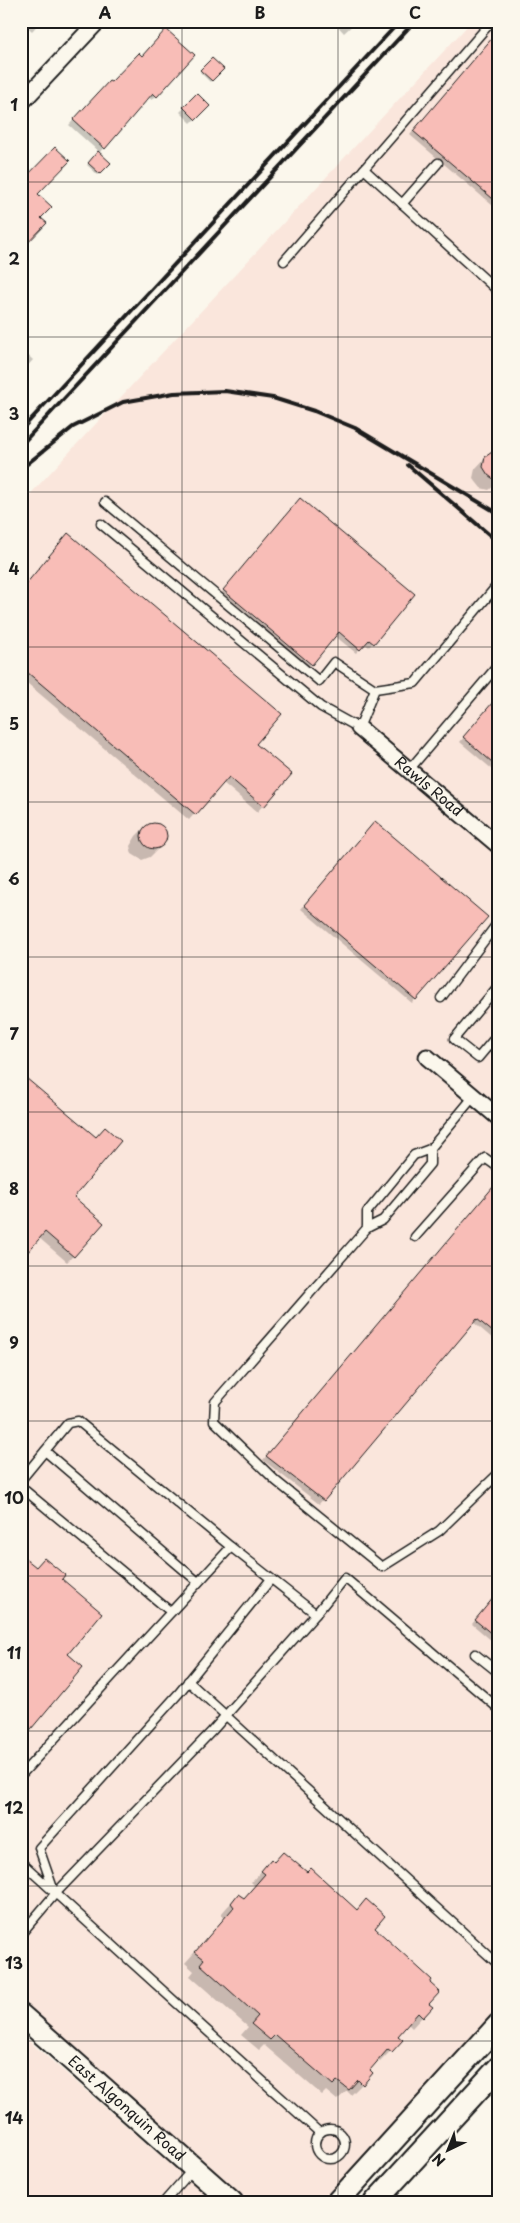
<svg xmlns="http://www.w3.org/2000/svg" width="520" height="2223" font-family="'Playpen Sans',sans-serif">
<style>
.built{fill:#fae6dc}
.shadow{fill:#0003}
.building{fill:#f8bdb7;stroke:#1c1c1c}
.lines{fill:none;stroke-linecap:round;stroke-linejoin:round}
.service-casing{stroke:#1c1c1c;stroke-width:11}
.minor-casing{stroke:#1c1c1c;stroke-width:19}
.secondary-casing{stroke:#1c1c1c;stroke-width:25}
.service{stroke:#fbf7ec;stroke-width:8}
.minor{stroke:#fbf7ec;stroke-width:15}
.secondary{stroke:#fbf7ec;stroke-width:21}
.rail{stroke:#1c1c1c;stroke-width:4}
.grid{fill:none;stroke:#1c1c1c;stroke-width:1;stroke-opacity:0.55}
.labels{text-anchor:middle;stroke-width:4.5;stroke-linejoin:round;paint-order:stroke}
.street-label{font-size:15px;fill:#1c1c1c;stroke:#fbf7ec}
.neatline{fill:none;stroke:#1c1c1c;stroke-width:2}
.grid-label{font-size:16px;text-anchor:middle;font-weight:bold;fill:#1c1c1c}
</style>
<rect width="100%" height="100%" fill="#fbf7ec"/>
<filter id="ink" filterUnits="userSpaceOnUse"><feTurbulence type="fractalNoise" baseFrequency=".02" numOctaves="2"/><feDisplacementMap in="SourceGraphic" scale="10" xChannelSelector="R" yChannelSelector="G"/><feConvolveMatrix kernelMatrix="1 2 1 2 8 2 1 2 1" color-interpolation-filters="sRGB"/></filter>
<g filter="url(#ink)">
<g class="built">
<polygon points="472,21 499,21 499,2014 328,2202 250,2202 21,1999 21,504"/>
<polygon points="21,2034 214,2202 21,2202"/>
</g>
<g class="shadow">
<polygon points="21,21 41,21 32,31"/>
<polygon points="333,21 357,21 344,33"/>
<polygon points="499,31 499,211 410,135"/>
<polygon points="139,55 156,96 152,100 148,97 99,153 109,163 98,175 87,165 99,152 69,125 109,82 111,84"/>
<polygon points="212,60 222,69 210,82 200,72"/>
<polygon points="197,95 208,106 191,123 180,112"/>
<polygon points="21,349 33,360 21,373"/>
<polygon points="489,454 499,482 489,490 481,488 473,478 475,469"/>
<polygon points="296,504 413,594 369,647 364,643 356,653 335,636 307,668 220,595"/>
<polygon points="21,590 254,744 291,774 257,812 222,782 189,820 21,678"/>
<polygon points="499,696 499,775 460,742"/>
<polygon points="159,824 164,830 166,838 161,846 150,857 142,860 132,854 130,846 136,836 147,825"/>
<polygon points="371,827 415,999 412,1003 301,909"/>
<polygon points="499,1060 499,1075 492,1069"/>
<polygon points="489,1193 499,1194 499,1344 473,1322 319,1504 263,1460"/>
<polygon points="72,1197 73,1256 67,1262 38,1237"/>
<polygon points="21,1564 35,1568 66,1654 21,1739 27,1744 21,1751"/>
<polygon points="499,1592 499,1647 472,1624"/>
<polygon points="271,1861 356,1911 366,1901 373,1928 428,1983 427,2004 422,2017 412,2028 408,2024 397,2036 401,2040 380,2062 377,2060 368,2070 362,2084 351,2095 347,2091 337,2100 326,2091 322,2095 264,2045 259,2050 241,2035 248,2027 190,1976 194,1971 185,1963 225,1918 221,1914 228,1906 238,1896 243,1899 255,1886 251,1882"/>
</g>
<g class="building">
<polygon points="166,29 195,55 157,97 153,93 105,149 73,120 109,81 111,82 139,53 142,56"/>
<polygon points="499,30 499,204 413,131"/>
<polygon points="212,58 224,69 212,81 200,70"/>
<polygon points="197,93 210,106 196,120 183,107"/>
<polygon points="55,147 70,161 38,194 52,207 41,218 47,223 21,250 21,182"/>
<polygon points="98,151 111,163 100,174 88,163"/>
<polygon points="499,447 499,483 488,475 483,467 485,457"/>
<polygon points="300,498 415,594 374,644 369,640 360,650 339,632 312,665 223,590"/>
<polygon points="68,533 282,714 256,744 292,774 264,807 229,777 196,815 21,667 21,590"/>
<polygon points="499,695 499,768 463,737"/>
<polygon points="375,821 488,917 416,1000 304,905"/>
<circle cx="154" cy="836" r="13"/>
<polygon points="26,1078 96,1137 105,1127 121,1141 74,1197 104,1223 74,1257 45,1232 21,1260 21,1084"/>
<polygon points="499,1180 499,1337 477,1319 324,1501 266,1456"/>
<polygon points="21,1555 36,1567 44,1558 65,1575 62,1579 102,1613 68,1654 83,1667 21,1741"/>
<polygon points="499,1591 499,1640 475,1620"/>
<polygon points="283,1852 307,1872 311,1868 357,1910 366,1899 385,1916 375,1928 432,1980 430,1983 440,1992 429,2004 433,2007 423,2018 418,2013 398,2036 403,2040 392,2052 388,2049 370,2070 373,2073 363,2085 358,2080 349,2090 337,2081 333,2085 275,2035 270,2040 251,2024 258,2016 200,1964 204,1959 195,1952 234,1907 231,1903 238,1894 244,1898 265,1874 261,1871 271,1859 274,1862"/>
</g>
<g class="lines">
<g class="service-casing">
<g id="service">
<polyline points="492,21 364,169 499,292"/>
<polyline points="402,204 438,163"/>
<polyline points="284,261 364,169"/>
<polyline points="105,502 319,681 334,662 375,689"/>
<polyline points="101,524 321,707 359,728 375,689 415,683 499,583"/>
<polyline points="409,770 499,664"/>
<polyline points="499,985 454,1039 478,1058 499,1033"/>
<polyline points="441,998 499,921"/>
<polyline points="430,1149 430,1164 383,1220 367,1228 215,1402 214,1421 276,1481 382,1567 439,1531 499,1473"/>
<polyline points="367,1228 367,1212 414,1155 430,1149 474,1096"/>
<polyline points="415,1237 485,1158 499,1168"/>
<polyline points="45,1451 198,1582"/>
<polyline points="21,1480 68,1423 78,1421 231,1547"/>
<polyline points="21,1487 171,1612"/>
<polyline points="475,1654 499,1673"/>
<polyline points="188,1681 499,1965"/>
<polyline points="21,1775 231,1547 316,1614 345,1578 499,1709"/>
<polyline points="21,1862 320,2133"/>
<polyline points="55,1894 39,1848 179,1693 271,1579"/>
<polyline points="21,1934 55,1894 212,1731 316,1614"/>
<circle cx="330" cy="2144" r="15"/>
<polyline points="164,2202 192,2170"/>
</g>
</g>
<g class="minor-casing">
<g id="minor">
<polyline points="21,103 98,21"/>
<path id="s1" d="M359 728 499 846"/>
<polyline points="427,1057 499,1118"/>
</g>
</g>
<g class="secondary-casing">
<g id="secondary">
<path id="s2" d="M21 2015 232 2202"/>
<polyline points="337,2202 499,2024"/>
<polyline points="375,2202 499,2067"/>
</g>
</g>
<use href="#service" class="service"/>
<use href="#minor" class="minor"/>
<use href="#secondary" class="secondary"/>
<g class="rail">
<polyline points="21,430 400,21"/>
<polyline points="21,445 415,21"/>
<polyline points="408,465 499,543"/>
<polyline points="21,469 73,427 123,402 174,393 225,391 273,398 314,411 355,428 499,514"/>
</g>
</g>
</g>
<path class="grid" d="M182 21V2202M338 21V2202M21 182H499M21 337H499M21 492H499M21 647H499M21 802H499M21 957H499M21 1112H499M21 1266H499M21 1421H499M21 1576H499M21 1731H499M21 1886H499M21 2041H499"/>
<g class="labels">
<g class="street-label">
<text dy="5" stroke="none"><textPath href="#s1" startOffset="91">Rawls Road</textPath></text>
<text dy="5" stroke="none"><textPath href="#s2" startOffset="141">East Algonquin Road</textPath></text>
</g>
</g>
<rect width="520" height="2223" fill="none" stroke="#fbf7ec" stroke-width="55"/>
<g transform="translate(448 2150) rotate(223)" stroke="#fbf7ec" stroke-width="4" paint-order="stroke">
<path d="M0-4L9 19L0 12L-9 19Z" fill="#1c1c1c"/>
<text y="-8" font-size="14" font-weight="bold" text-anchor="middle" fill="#1c1c1c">N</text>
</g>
<rect x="28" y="28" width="464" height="2168" class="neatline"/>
<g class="grid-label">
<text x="105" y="19">A</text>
<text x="260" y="19">B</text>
<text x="415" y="19">C</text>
<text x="14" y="111">1</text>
<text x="14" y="265">2</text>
<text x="14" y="420">3</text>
<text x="14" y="575">4</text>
<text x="14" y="730">5</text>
<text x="14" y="885">6</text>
<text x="14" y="1040">7</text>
<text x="14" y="1195">8</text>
<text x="14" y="1349">9</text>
<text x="14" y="1504">10</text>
<text x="14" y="1659">11</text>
<text x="14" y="1814">12</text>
<text x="14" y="1969">13</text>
<text x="14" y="2124">14</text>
</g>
</svg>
